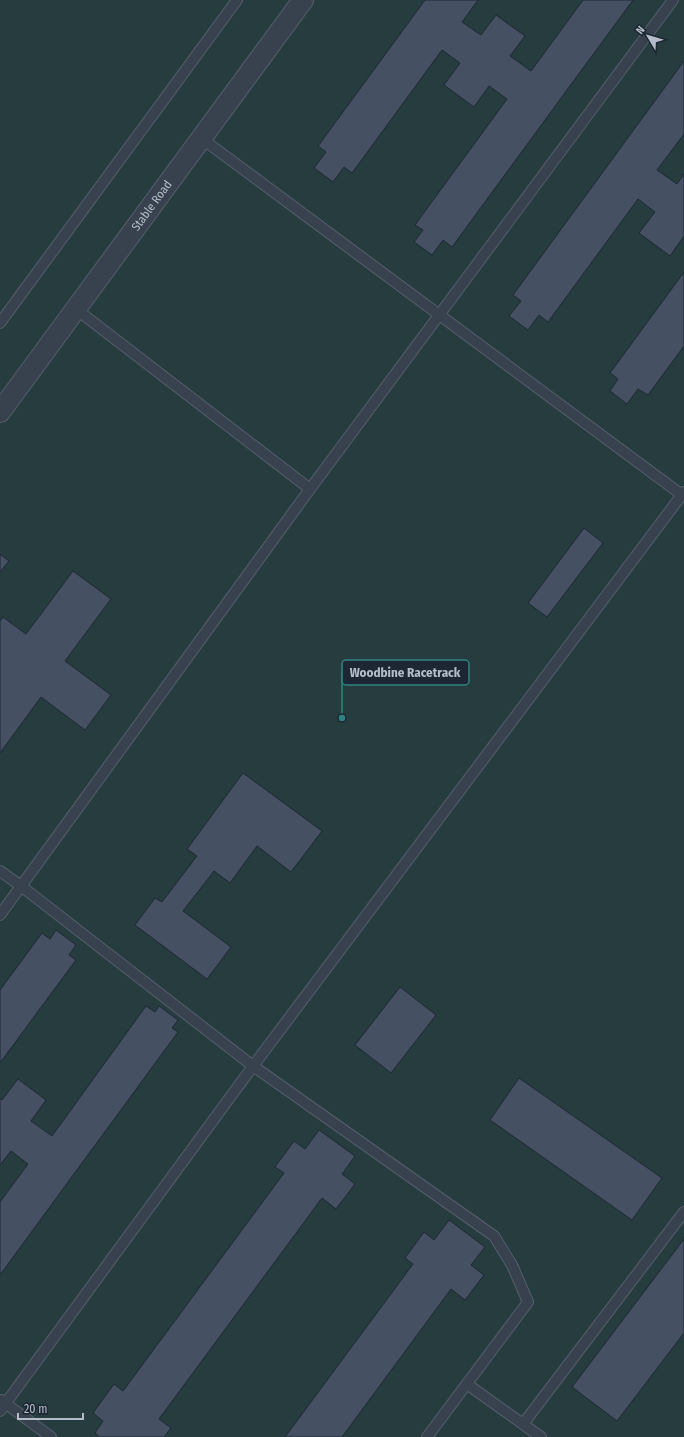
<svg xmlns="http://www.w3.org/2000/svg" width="684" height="1437" font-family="'Fira Sans Condensed',sans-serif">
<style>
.green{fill:#263c3f}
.building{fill:#455162;stroke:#1f2835}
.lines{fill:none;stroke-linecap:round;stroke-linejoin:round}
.service-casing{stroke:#565f6c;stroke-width:12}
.minor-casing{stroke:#565f6c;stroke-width:22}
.service{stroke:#38414e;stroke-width:10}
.minor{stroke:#38414e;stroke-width:20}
.labels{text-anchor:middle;stroke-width:4;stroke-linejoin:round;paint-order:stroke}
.street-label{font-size:12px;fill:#b4bcc9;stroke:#1d2633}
.leader{fill:none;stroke:#308480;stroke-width:1.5}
.callout-dot{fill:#308480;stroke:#1d2633;stroke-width:1.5}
.callout{fill:#1d2633;stroke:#308480;stroke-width:1.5}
.callout-label{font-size:13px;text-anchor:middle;font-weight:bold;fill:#b4bcc9}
</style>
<rect width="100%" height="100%" fill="#242f3e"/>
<rect class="green" x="0" y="0" width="684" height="1437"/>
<g class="building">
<polygon points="425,0 478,0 462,22 481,35 496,15 525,36 510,56 531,71 583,0 633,0 452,247 443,240 432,255 414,242 423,230 415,225 507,99 489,86 474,107 444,85 460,63 442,50 352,173 344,167 333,182 314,168 326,152 318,146"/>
<polygon points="684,61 684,134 657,170 677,184 684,174 684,236 670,256 639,233 655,212 638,199 548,322 539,315 528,330 509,316 521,301 513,295"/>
<polygon points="684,272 684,346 648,395 638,389 627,404 610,391 618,379 610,373"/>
<polygon points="584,528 603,543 547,617 528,603"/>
<polygon points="0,554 9,561 0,572"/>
<polygon points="73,571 111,599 65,661 111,695 85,730 41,697 0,753 0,621 3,617 26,634"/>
<polygon points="243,773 322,831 291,872 257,846 230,883 214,871 183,911 231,947 207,979 135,925 155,898 162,902 197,856 187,849"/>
<polygon points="56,930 76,945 69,955 76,960 0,1063 0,990 42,933 50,939"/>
<polygon points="400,987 436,1015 391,1073 355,1045"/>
<polygon points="146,1006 155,1012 159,1006 178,1020 172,1028 178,1032 0,1275 0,1202 28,1164 11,1151 0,1165 0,1098 2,1100 18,1079 46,1100 31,1121 52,1136"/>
<polygon points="519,1078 662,1178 632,1220 490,1120"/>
<polygon points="319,1130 355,1156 342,1174 355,1184 336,1209 322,1198 159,1419 171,1428 164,1437 100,1437 95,1433 103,1421 93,1413 114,1384 123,1391 284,1173 275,1167 294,1141 305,1149"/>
<polygon points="449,1220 485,1247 471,1265 484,1275 465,1300 451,1289 342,1437 285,1437 413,1264 405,1258 424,1232 434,1240"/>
<polygon points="684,1239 684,1333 617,1421 572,1387"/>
</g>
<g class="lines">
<g class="service-casing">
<g id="service">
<polyline points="201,138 682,495"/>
<polyline points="76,309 310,489"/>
<polyline points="0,323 237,0"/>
<polyline points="0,871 21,886 253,1066 494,1236 512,1265 528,1302 427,1437"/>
<polyline points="0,915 310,489 673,0"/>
<polyline points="467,1384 541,1437"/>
<polyline points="1,1400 51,1437"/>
<polyline points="0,1411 253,1066 684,492"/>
<polyline points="523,1424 684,1212"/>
</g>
</g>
<g class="minor-casing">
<g id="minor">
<path id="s1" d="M0 412 303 0"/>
</g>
</g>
<use href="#service" class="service"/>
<use href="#minor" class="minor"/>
</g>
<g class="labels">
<g class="street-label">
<text dy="4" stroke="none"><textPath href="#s1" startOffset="256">Stable Road</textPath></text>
</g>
</g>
<path class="leader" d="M342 718L342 672"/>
<circle class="callout-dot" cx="342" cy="718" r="4"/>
<rect class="callout" x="342" y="660" width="127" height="25" rx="4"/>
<g class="callout-label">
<text x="405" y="677">Woodbine Racetrack</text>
</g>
<g transform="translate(648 36) rotate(308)" stroke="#1d2633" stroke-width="3" paint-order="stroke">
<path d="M0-3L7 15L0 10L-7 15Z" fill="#b4bcc9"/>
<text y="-6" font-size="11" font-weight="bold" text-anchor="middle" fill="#b4bcc9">N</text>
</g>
<path d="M18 1413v6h65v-6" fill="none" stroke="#b4bcc9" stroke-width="2"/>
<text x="24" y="1413" font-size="12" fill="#b4bcc9" stroke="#1d2633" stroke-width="3" paint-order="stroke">20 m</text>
</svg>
